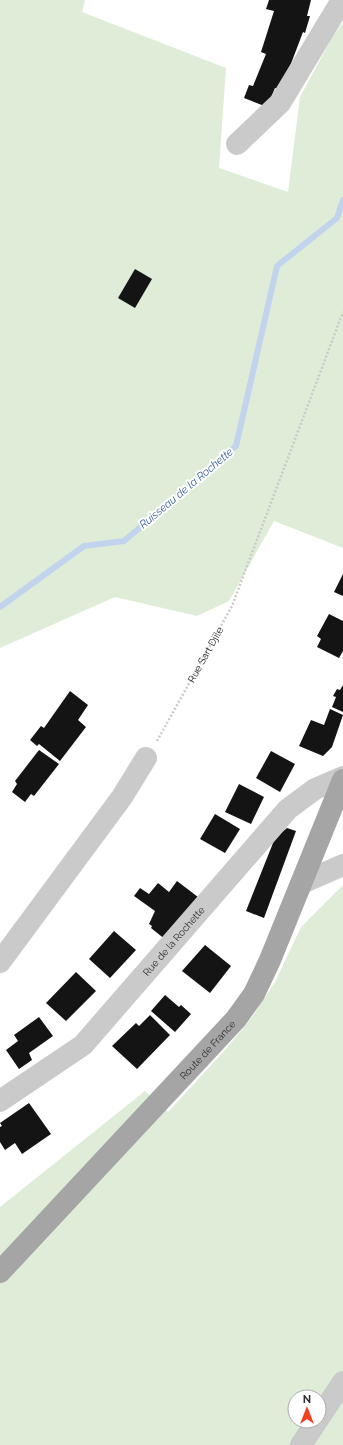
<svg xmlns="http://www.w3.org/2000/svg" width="343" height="1445" font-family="Raleway,sans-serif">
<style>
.green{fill:#dfecd8;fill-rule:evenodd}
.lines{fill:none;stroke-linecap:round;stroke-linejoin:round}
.stream{stroke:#c2d3ee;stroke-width:6}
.building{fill:#141414}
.path{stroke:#cacaca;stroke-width:2.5;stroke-dasharray:2 2;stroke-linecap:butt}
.minor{stroke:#cacaca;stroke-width:22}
.major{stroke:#a5a5a5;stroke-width:22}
.labels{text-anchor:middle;stroke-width:4;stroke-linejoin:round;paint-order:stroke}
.street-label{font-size:10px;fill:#2d2d2d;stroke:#fff}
.water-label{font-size:11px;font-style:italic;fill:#345a95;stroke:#fff}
</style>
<rect width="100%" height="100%" fill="#fff"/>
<g class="green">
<polygon points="0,0 85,0 82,12 226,68 219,168 288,192 300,97 333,36 343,22 343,548 274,521 229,601 197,616 115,597 0,648"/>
<path d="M343 885V1445H0V1207L145 1091 168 1112 226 1049 252 1017 275 982 301 927ZM295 1397H319V1421H295Z"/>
</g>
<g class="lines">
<polyline class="stream" points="0,607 84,546 124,541 236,446 277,266 337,218 343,200"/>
</g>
<g class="building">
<polygon points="269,0 311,0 307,16 310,16 305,33 303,32 281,90 275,88 267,107 244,98 249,85 253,86 266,54 261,52 274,11 266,9"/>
<polygon points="135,269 152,279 135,308 118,298"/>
<polygon points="343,574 343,596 334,592"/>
<polygon points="329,614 343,621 343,651 339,658 317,647 321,639 317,636"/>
<polygon points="343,685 343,712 332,707 336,697 333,696 337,689 340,690"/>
<polygon points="70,691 88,705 78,720 86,727 60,761 39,744 37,746 30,740 41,726 44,728"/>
<polygon points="330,709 343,715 332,747 323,756 299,746 311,720 324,725"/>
<polygon points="39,750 59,764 34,796 31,794 25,802 12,792 17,784 15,781"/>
<polygon points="271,751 295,764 280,792 256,778"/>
<polygon points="239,784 264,797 251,824 225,812"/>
<polygon points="215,814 240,829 225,853 200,839"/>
<polygon points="287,828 296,831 264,918 246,911 275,838"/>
<polygon points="177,881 198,897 166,940 151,928 152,926 149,924 155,911 134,896 140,888 149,894 158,883 169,892"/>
<polygon points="114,931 136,950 110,978 89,959"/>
<polygon points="205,945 231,966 210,993 182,971"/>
<polygon points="76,972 96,991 66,1021 46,1003"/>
<polygon points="165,995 179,1007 181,1005 191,1014 175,1032 151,1011"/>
<polygon points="150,1015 170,1035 137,1069 112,1046 136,1023 139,1026"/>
<polygon points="39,1017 53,1036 29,1053 32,1060 19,1069 6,1050 18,1041 14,1035"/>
<polygon points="29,1103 51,1134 22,1154 15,1143 5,1150 0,1142 0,1127 2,1126 0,1123"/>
</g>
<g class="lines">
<path class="path" id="s1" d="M157 741 232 606 343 312"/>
<g class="minor">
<polyline points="237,144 280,103 342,0"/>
<polyline points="302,883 343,865"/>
<polyline points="0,962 122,797 146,758"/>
<path id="s2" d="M0 1101 83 1045 288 809 315 789 343 777"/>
<polyline points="319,1418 343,1382"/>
<polyline points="301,1445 317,1421"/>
</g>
<path class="major" id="s3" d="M0 1272 236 1019 254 994 270 960 343 780"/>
</g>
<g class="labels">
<g class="street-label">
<text dy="4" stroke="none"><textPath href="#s1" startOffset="99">Rue Sart Djîle</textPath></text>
<text dy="4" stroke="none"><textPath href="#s2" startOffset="238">Rue de la Rochette</textPath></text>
<text dy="4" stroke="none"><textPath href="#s3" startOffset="304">Route de France</textPath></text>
</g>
<g class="water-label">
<text transform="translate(186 488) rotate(-40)" y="4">Ruisseau de la Rochette</text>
</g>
</g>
<g transform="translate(307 1409)"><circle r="19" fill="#ffffff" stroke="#ababab"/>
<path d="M0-3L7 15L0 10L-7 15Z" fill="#f53e1e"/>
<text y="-6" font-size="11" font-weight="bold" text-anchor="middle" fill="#2d2d2d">N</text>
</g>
</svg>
